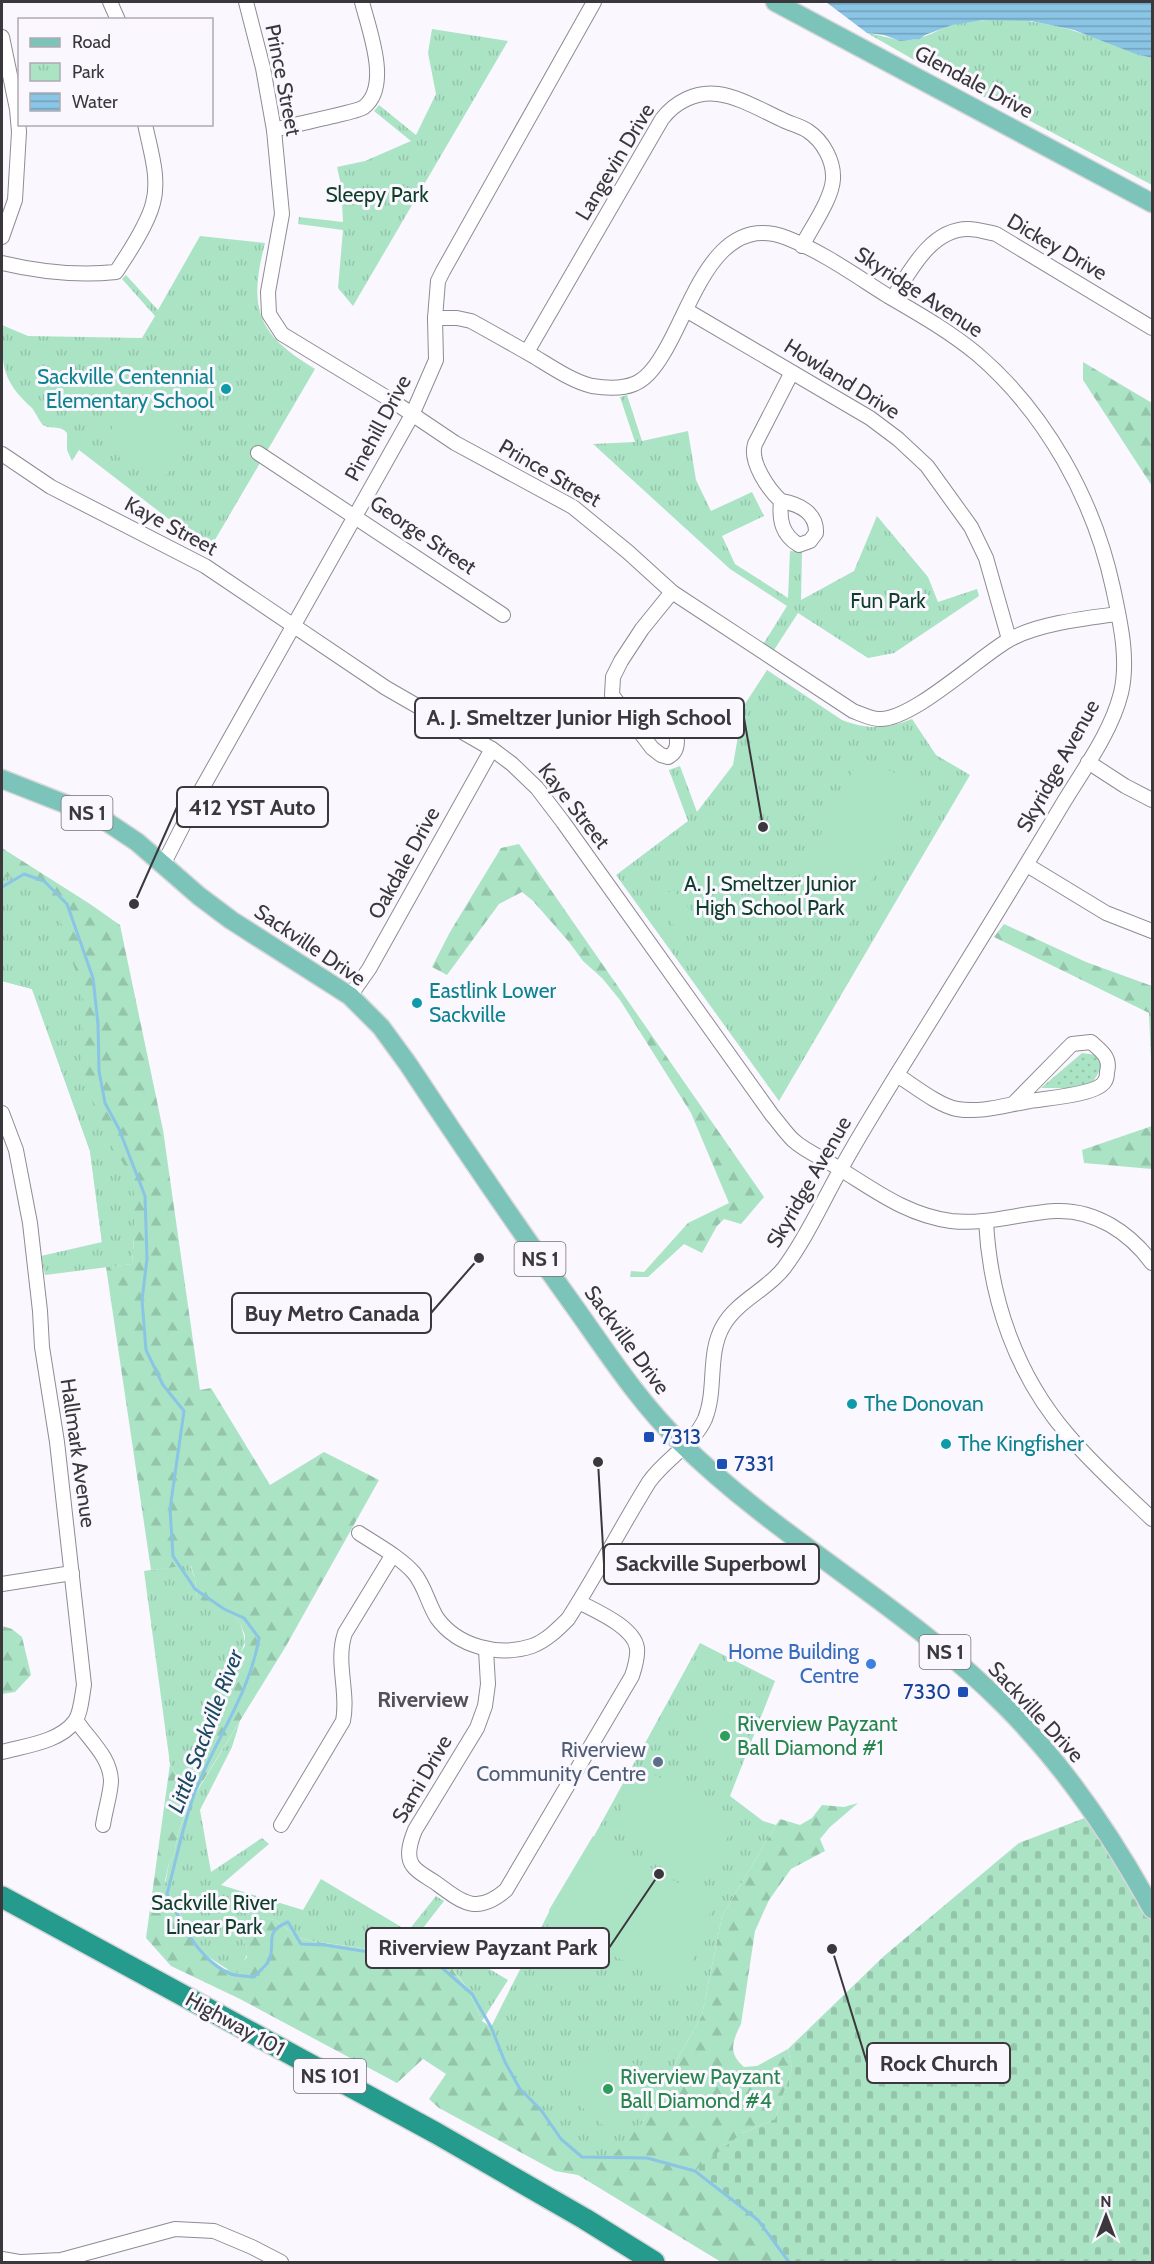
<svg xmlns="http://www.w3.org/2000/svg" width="1154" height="2264" font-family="Cabin,sans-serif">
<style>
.grass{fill:url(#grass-dots)}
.forest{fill:url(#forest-firs)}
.cemetery{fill:url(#cemetery-stones)}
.park{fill:url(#park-tufts)}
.pitch{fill:#abe3c5}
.water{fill:url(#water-rules)}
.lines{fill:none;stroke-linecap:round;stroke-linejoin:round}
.stream{stroke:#8ac5e5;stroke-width:3}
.minor-casing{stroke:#8f8b93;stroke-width:16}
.major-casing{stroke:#d8d7d8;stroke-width:21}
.highway-casing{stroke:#d8d7d8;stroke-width:24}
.minor{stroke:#fff;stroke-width:14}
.major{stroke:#7cc3ba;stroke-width:18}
.highway{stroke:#249b8c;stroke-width:21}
.culture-dot{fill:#0f9aa8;stroke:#fbf7fe;stroke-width:2}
.transit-dot{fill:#1a4fb4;stroke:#fbf7fe;stroke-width:2}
.shop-dot{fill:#3f7fe0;stroke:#fbf7fe;stroke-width:2}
.leisure-dot{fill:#2e9e5b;stroke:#fbf7fe;stroke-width:2}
.service-dot{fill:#5c6f8a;stroke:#fbf7fe;stroke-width:2}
.labels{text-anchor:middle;stroke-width:6;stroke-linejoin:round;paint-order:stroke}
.shield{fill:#fbf7fe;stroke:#747176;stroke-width:1.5}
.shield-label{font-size:20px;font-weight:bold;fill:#3a383c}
.street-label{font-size:21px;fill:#3a383c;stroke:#fbf7fe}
.park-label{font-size:21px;fill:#0f3f2a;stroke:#fbf7fe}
.culture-label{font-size:21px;fill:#0d838f;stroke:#fbf7fe;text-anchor:start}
.transit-label{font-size:21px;fill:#164399;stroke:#fbf7fe;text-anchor:start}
.shop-label{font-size:21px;fill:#366cbe;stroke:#fbf7fe;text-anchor:end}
.leisure-label{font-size:21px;fill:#27864d;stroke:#fbf7fe;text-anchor:start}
.service-label{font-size:21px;fill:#4e5e75;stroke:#fbf7fe;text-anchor:end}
.neighbourhood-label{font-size:22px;font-weight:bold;fill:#545057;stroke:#fbf7fe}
.water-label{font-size:22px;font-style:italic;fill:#1a4960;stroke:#fbf7fe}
.leader{fill:none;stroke:#3a383c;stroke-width:2}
.callout-dot{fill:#3a383c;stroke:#fbf7fe;stroke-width:2}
.callout{fill:#fbf7fe;stroke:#3a383c;stroke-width:2}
.callout-label{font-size:22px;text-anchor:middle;font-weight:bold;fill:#3a383c}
</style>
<defs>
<pattern id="grass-dots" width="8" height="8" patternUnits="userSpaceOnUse" patternTransform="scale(1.5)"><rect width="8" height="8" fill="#abe3c5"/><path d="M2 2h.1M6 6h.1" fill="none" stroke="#94c4aa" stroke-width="1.8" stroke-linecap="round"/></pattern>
<pattern id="forest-firs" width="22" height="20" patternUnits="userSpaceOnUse" patternTransform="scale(1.5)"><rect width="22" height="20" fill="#abe3c5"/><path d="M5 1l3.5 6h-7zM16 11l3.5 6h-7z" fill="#94c4aa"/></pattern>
<pattern id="cemetery-stones" width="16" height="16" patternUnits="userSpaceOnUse" patternTransform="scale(1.5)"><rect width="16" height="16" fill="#abe3c5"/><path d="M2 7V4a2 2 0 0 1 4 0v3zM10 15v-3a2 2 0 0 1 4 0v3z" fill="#94c4aa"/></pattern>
<pattern id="park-tufts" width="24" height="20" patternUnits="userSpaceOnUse" patternTransform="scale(1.5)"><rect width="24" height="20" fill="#abe3c5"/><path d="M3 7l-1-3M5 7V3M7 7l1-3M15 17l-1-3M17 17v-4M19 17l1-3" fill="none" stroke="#94c4aa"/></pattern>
<pattern id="water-rules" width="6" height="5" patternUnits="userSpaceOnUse" patternTransform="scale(1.5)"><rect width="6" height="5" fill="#8ac5e5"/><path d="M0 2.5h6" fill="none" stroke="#72a1bb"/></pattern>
</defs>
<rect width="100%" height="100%" fill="#fbf7fe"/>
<polygon class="grass" points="1082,1053 1096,1055 1102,1067 1091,1085 1071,1088 1041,1088"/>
<g class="forest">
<polygon points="1083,362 1152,403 1152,486 1083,380"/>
<polygon points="519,844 764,1197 741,1224 724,1219 717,1226 702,1253 684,1244 648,1277 630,1277 631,1271 644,1272 688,1223 729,1203 691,1113 620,1000 602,978 583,961 569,942 533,901 522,892 499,904 447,975 432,967 450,932 501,848"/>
<path d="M2 848 90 904 120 925 163 1130 200 1390 211 1388 270 1485 324 1452 379 1480 286 1646 190 1802 178 1833 174 1855 169 1863 165 1881 184 1928 202 1953 224 1969 238 1972 240 1965 247 1957V1950L241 1933 252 1919 257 1916 275 1920 299 1938 318 1942 392 1952 411 1945 435 1942 447 1947 452 1956V1968L455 1973 468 1989 482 2021 491 2027 505 2062 520 2089 541 2110 561 2139 642 2123 702 2015 722 1916 776 1825 780 1819 800 1825 812 1818 822 1805 844 1807 858 1803 830 1827 820 1839 825 1851 791 1869 769 1900 755 1931 741 2024C732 2042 728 2053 744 2067L757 2066 788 2049 792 2069 775 2119 742 2133 726 2197 758 2220 789 2262H721L578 2175 555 2171 439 2108 429 2099 446 2074 423 2059 397 2083 240 1999 171 1966 146 1938 170 1764 184 1788 208 1745 238 1671 241 1652 245 1646V1636L241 1624 233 1614 204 1604 197 1598 195 1579 191 1566 151 1570 106 1267 132 1264 134 1238 102 1243 90 1151 32 989 2 981Z"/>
<polygon points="1004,924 1086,962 1152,986 1152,1083 1149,1013 994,937"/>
<polygon points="1152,1126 1152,1169 1084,1163 1082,1150"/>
<polygon points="2,1626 12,1629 22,1637 31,1675 15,1692 2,1694"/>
</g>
<polygon class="cemetery" points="1095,1814 1152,1909 1152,2262 789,2262 758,2220 695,2171 742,2133 775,2119 792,2069 788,2049 884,1956 1019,1843"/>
<g class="park">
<path d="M1007 19C1040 21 1069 28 1099 39 1118 45 1134 54 1152 58V185L916 61 867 33C882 35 897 42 912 40 923 39 940 29 951 25 969 20 989 20 1007 19Z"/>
<polygon points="432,29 508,41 353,306 338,288 343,230 298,224 299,217 343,222 341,185 337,167 365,161 411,141 374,111 379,105 416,135 436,94 428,53"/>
<path d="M200 236 265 243C248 309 257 334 315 369L209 550 79 450 72 461 67 450V433C60 424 50 431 42 424 38 419 36 413 32 408 1 380 2 365 2 325L28 336 142 338 155 316 122 279 126 275 158 310Z"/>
<polygon points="627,395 642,441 688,431 696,480 711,511 752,492 764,516 722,536 735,564 788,598 790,551 802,552 801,600 854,571 877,516 928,577 938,602 977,589 979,596 894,653 868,658 798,613 774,650 764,643 787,606 730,569 593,444 635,442 620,397"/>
<path d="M767 670 842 720C867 730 887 729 912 719L936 755 970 775 779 1101 616 875 688 821 669 770 680 766 697 812 733 765 743 707Z"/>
<polygon points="8,876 20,879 41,891 60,918 63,938 75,969 83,1000 82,1062 86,1085 108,1139 129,1173 134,1193 134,1237 132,1264 45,1275 41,1256 102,1242 90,1151 32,989 2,981 2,879"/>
<polygon points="190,1565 195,1579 197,1598 210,1606 231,1611 241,1624 245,1642 241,1652 237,1682 229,1703 184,1788 170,1764 144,1571"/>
<polygon points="700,1643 775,1681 730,1796 763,1821 776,1825 722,1916 702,2015 642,2123 611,2158 582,2157 561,2139 541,2110 520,2089 505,2062 491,2027 550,1910 593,1838"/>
<polygon points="240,1721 232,1747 200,1810 211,1872 262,1838 269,1844 221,1885 303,1910 321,1879 408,1931 436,1896 444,1901 423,1928 439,1931 458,1945 469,1957 508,1980 482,2021 468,1989 452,1968 450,1950 444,1945 435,1942 411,1945 392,1952 318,1942 299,1938 275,1920 256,1916 252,1919 241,1933 248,1953 238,1972 235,1974 202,1953 191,1939 166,1899 164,1891 169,1863 174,1855 178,1833 190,1803"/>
</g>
<g class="pitch">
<path d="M153 398 177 408 182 456 163 479 104 449C116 414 120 414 153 398Z"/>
<polygon points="860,756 919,785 847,929 788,900"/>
<polygon points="673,889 699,921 680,934 656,902"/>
<path d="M724 1710C755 1712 749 1732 741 1753L728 1757 707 1746 703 1734C704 1720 712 1713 724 1710Z"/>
<polygon points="644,1769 737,1820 704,1880 611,1828"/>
<polygon points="593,1836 714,1903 682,1988 551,1927 549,1910"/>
<path d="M555 1931C563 1935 577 1939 583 1947 602 1974 554 2005 535 1973 532 1967 531 1961 534 1955 539 1945 544 1934 555 1931Z"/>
<path d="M611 2050C628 2054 647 2071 642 2091 639 2103 633 2115 628 2126L607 2129C599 2121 580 2108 575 2099 562 2073 587 2051 611 2050Z"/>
</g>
<polygon class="water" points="826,2 1152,2 1152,58 1136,54 1074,30 1031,21 983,20 952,25 925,35 920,39 900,41 884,35 867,33"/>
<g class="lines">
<path class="stream" d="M2 887 24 874 44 881 67 904 93 978 98 1024 99 1071 105 1103 119 1129 145 1196 147 1259 142 1300 146 1350 163 1385 184 1411 170 1509 173 1556 195 1589 224 1609 244 1618 259 1638C250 1693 215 1740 195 1792 183 1824 176 1861 167 1894 181 1923 199 1961 231 1974 238 1976 247 1976 254 1977 258 1972 265 1967 268 1962 278 1945 261 1933 288 1922L301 1944 325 1945 381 1954H426L472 1994 491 2027 505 2062 520 2089 541 2110 561 2139 582 2157 647 2158 695 2171 758 2220 789 2262"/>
<g class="minor-casing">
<g id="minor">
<polyline points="110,2 118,20"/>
<path d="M246 2 263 68 274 130 282 214 268 292 269 314 282 334 394 402 455 443 573 507 628 552 672 592 853 711C861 714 871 719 879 719 911 721 978 658 1007 641 1035 624 1086 618 1118 614"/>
<polyline points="2,37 17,109 19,132 15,200 2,237"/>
<path d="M274 130C287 126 358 112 364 107 391 86 369 30 362 2"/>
<path d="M2 263C40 272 77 276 116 272 128 254 148 224 153 203 160 178 150 149 145 124"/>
<path d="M893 298C910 271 931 229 968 229 977 229 987 232 996 234L1152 328"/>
<polyline points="686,310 870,418 898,439 927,466 971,527 986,558 1009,639"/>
<path d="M527 352 662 119C675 102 696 91 718 94 740 97 763 111 783 120 791 124 801 126 808 131 823 141 834 161 833 179 832 199 811 228 802 246"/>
<polyline points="258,453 503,615"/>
<path d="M2 454 51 487 205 566 386 688 492 749 512 764 537 788 563 822 772 1115C779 1123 785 1132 793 1140 806 1152 825 1159 840 1169 876 1191 907 1215 951 1221 987 1225 1020 1213 1055 1211 1095 1209 1130 1233 1152 1263"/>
<path d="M781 501C799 504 817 513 816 533L810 541 799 545C782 535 779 520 781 501 769 490 749 462 755 444L791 374"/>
<path d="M625 712 651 720 676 733C678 743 678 752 668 757L661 755 652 748 612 695 613 677 621 661 642 629 672 592"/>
<polyline points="1088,762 1125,786 1152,800"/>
<polyline points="163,865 200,792 412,415 436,360 435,318 438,281 443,271 594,2"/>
<polyline points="1027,865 1106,913 1152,931"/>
<polyline points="350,996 369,969 492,749"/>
<path d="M897 1075C913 1085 939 1106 957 1109 983 1113 1005 1105 1030 1101 1046 1098 1098 1095 1105 1081 1107 1078 1107 1075 1107 1072 1111 1057 1101 1051 1091 1042L1072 1044 1014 1103"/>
<path d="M2 1113 16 1150 30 1223 40 1311 42 1347 57 1442 84 1685C82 1695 81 1713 75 1721 60 1742 24 1746 2 1752"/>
<path d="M986 1221C990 1299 1016 1375 1068 1435 1093 1465 1124 1492 1152 1519"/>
<path d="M359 1533C377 1545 400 1557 414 1573 425 1586 428 1604 437 1618 458 1647 499 1657 532 1646 546 1641 558 1629 568 1619 597 1574 621 1527 649 1482 665 1459 693 1445 705 1419 717 1389 707 1354 723 1326 737 1301 767 1290 784 1268 805 1240 820 1207 837 1176 855 1142 876 1109 896 1076 952 986 1008 896 1062 805 1083 770 1111 733 1121 693 1129 659 1120 621 1113 588 1094 500 1046 413 977 354 949 331 919 314 888 296 856 276 823 252 787 238 714 210 692 308 663 354 656 366 647 379 634 384 622 389 605 388 592 386 572 381 553 368 535 357 514 345 493 333 471 321L457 318H435"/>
<polyline points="2,1584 72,1573"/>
<path d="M486 1650 488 1684 485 1706 477 1728 415 1830C411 1840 405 1856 413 1866 418 1873 429 1878 436 1883 463 1903 477 1915 506 1890L632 1676C635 1667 638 1657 637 1648 634 1627 596 1611 579 1602"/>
<path d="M76 1720C89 1740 111 1757 111 1782 110 1796 105 1811 103 1825"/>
<path d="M281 1825 343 1721C349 1692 335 1662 345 1633L392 1556"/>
<polyline points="2,2259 19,2262"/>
<polyline points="21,2262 61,2260 175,2229 214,2231 252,2247 281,2262"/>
</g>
</g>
<g class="major-casing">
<g id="major">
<polyline points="775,2 1152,203"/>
<path d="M2 779 101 818 137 842 199 896 231 920 350 996 381 1027 408 1064C460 1143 514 1222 569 1299 605 1349 637 1400 681 1443 781 1541 907 1607 1005 1706 1064 1765 1112 1836 1152 1909"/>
</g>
</g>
<g class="highway-casing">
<polyline id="highway" points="2,1897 436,2133 585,2219 654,2262"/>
</g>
<use href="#minor" class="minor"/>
<use href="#major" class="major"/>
<use href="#highway" class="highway"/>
</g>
<g class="culture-dot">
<circle cx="226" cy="389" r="6"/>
<circle cx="417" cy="1003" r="6"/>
<circle cx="852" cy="1404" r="6"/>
<circle cx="946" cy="1444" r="6"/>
</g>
<g class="transit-dot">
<rect x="643" y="1431" width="12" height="12" rx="3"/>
<rect x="716" y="1458" width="12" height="12" rx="3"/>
<rect x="957" y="1686" width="12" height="12" rx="3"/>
</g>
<circle class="shop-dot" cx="871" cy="1664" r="6"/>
<g class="leisure-dot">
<circle cx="725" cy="1736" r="6"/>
<circle cx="608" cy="2089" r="6"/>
</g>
<circle class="service-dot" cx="658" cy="1762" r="6"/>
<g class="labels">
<g class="shield">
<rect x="61.5" y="796" width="51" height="34" rx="4.5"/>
<rect x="514.5" y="1242" width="51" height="34" rx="4.5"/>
<rect x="919.5" y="1635" width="51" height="34" rx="4.5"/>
<rect x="294" y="2059" width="72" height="34" rx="4.5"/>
</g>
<g class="shield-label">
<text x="87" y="820">NS 1</text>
<text x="540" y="1266">NS 1</text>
<text x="945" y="1659">NS 1</text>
<text x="330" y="2083">NS 101</text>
</g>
<g class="street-label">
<text transform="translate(283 80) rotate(79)" y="7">Prince Street</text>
<text transform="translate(974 82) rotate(28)" y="7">Glendale Drive</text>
<text transform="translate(615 162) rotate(-59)" y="7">Langevin Drive</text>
<text transform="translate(1057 247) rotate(30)" y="7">Dickey Drive</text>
<text transform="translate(919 292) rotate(33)" y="7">Skyridge Avenue</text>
<text transform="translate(842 379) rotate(32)" y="7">Howland Drive</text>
<text transform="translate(378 428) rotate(-62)" y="7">Pinehill Drive</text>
<text transform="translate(550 473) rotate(30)" y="7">Prince Street</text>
<text transform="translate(171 526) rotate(28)" y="7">Kaye Street</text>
<text transform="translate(423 535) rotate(34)" y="7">George Street</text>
<text transform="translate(1058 766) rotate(-61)" y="7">Skyridge Avenue</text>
<text transform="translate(574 806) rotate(52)" y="7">Kaye Street</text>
<text transform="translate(404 863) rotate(-61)" y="7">Oakdale Drive</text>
<text transform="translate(310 945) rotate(34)" y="7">Sackville Drive</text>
<text transform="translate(809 1182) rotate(-60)" y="7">Skyridge Avenue</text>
<text transform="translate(627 1340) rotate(54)" y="7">Sackville Drive</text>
<text transform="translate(78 1453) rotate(82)" y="7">Hallmark Avenue</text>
<text transform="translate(1036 1712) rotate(47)" y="7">Sackville Drive</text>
<text transform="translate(422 1779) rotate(-60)" y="7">Sami Drive</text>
<text transform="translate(235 2024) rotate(29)" y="7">Highway 101</text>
</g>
<g class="park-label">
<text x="377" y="202">Sleepy Park</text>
<text x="888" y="608">Fun Park</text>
<text x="770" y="891">A. J. Smeltzer Junior<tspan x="770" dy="24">High School Park</tspan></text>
<text x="214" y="1910">Sackville River<tspan x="214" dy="24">Linear Park</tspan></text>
</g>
<g class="culture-label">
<text x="214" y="384" text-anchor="end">Sackville Centennial<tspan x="214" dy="24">Elementary School</tspan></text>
<text x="429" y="998">Eastlink Lower<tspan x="429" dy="24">Sackville</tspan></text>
<text x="864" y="1411">The Donovan</text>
<text x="958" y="1451">The Kingfisher</text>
</g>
<g class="transit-label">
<text x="661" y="1444">7313</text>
<text x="734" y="1471">7331</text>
<text x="951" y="1699" text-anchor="end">7330</text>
</g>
<g class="shop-label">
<text x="859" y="1659">Home Building<tspan x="859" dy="24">Centre</tspan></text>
</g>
<g class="leisure-label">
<text x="737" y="1731">Riverview Payzant<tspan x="737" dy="24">Ball Diamond #1</tspan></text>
<text x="620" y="2084">Riverview Payzant<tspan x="620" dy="24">Ball Diamond #4</tspan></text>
</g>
<g class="service-label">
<text x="646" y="1757">Riverview<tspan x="646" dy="24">Community Centre</tspan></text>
</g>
<g class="neighbourhood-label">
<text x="423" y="1707">Riverview</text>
</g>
<g class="water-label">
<text transform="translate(205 1731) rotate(-69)" y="8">Little Sackville River</text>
</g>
</g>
<path class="leader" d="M763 827L744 718M134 904L177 807M479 1258L431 1313M598 1462L604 1564M659 1874L609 1948M832 1949L867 2063"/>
<g class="callout-dot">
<circle cx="763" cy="827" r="6"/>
<circle cx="134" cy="904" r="6"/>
<circle cx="479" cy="1258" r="6"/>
<circle cx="598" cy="1462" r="6"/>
<circle cx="659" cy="1874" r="6"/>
<circle cx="832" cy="1949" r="6"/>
</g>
<g class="callout">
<rect x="415" y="698" width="329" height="40" rx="6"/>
<rect x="177" y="787" width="151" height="40" rx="6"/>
<rect x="232" y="1293" width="199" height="40" rx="6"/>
<rect x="604" y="1544" width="215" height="40" rx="6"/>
<rect x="366" y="1928" width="243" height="40" rx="6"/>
<rect x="867" y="2043" width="143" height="40" rx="6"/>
</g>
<g class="callout-label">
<text x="579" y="725">A. J. Smeltzer Junior High School</text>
<text x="252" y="815">412 YST Auto</text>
<text x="332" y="1321">Buy Metro Canada</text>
<text x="711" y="1571">Sackville Superbowl</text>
<text x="488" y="1955">Riverview Payzant Park</text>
<text x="939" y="2071">Rock Church</text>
</g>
<rect width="1154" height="2264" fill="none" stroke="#3a383c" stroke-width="6"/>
<rect x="18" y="18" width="195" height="108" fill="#fbf7fe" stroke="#aeabb0" stroke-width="1.5"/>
<rect x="30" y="38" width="30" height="9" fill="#7cc3ba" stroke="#aeabb0" stroke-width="1.5"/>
<text x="72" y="48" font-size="18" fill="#3a383c">Road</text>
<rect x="30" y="63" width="30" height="18" fill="url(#park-tufts)" stroke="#aeabb0" stroke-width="1.5"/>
<text x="72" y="78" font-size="18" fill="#3a383c">Park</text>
<rect x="30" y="93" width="30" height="18" fill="url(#water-rules)" stroke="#aeabb0" stroke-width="1.5"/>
<text x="72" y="108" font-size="18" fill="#3a383c">Water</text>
<g transform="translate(1106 2216)" stroke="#fbf7fe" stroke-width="4.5" paint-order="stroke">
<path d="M0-4.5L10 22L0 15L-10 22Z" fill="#3a383c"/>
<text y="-9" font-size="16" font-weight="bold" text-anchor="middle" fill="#3a383c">N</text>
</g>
</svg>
